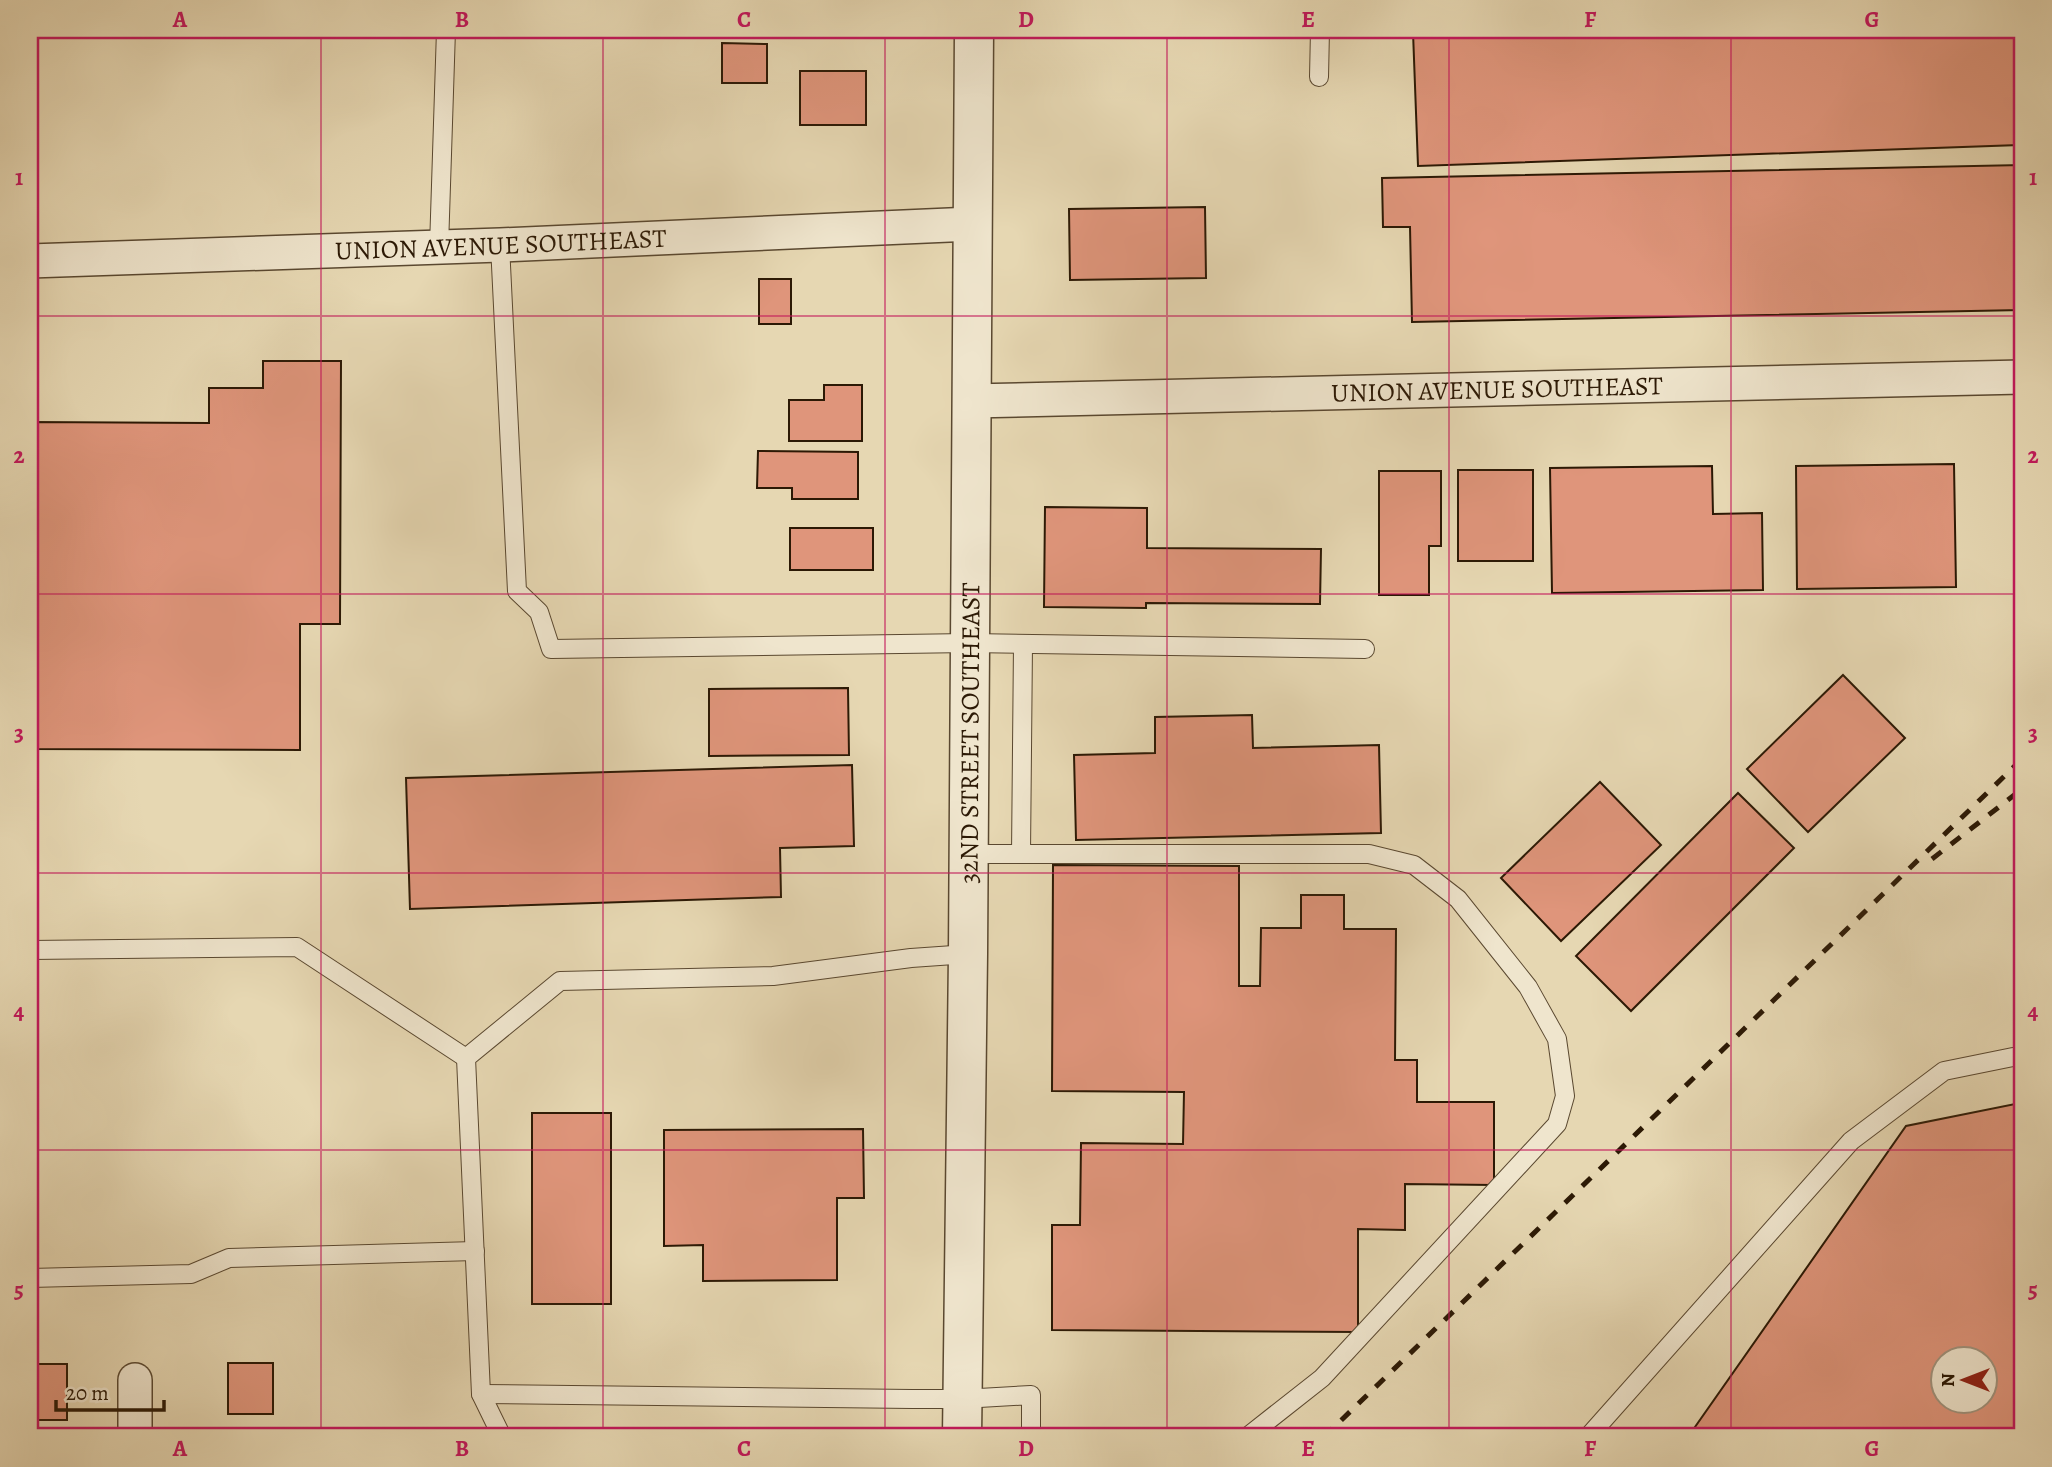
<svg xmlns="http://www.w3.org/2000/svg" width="2052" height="1467" font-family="Alegreya,serif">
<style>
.building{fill:#df957b;stroke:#2c1905;stroke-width:2;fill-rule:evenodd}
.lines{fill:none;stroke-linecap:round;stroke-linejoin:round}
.service-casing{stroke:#5a4830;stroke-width:20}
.minor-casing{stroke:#5a4830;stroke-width:36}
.tertiary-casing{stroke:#5a4830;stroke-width:41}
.service{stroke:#efe5cd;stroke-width:18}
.minor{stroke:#efe5cd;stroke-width:33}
.tertiary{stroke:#efe5cd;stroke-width:38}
.rail{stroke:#2c1905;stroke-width:5;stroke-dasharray:12 12;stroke-linecap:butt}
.grid{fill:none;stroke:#c2185b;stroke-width:2;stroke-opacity:0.55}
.labels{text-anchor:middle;stroke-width:5;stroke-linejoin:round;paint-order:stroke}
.street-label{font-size:26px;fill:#2c1905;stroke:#efe5cd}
.neatline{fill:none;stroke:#c2185b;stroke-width:2.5}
.grid-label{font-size:23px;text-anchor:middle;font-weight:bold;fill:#c2185b}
</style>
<rect width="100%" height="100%" fill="#e6d7b2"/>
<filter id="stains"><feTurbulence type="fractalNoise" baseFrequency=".00286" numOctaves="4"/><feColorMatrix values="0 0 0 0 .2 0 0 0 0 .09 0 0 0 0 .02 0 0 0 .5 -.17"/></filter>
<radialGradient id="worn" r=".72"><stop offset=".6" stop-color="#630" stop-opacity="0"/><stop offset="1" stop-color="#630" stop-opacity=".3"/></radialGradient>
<g class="building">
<polygon points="1466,30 2015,30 2019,145 1418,166 1413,32"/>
<polygon points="722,43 767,44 767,83 722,83"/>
<rect x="800" y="71" width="66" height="54"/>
<polygon points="2022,165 2022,310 1412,322 1410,227 1383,227 1382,178"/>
<polygon points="1205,207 1206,278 1070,280 1069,209"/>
<rect x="759" y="279" width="32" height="45"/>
<polygon points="263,361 341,361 340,624 300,624 300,750 30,749 30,422 209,423 209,388 263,388"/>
<polygon points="824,385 862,385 862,441 789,441 789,400 824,400"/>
<polygon points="758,451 858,452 858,499 792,499 792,488 757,488"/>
<polygon points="1954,464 1956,587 1797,589 1796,466"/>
<polygon points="1712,466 1713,514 1762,513 1763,590 1552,593 1550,468"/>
<rect x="1458" y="470" width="75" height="91"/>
<polygon points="1379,471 1441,471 1441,546 1429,546 1429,595 1379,595"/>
<polygon points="1045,507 1147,508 1147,548 1321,549 1320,604 1146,603 1146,608 1044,607"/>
<rect x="790" y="528" width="83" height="42"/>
<polygon points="1843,675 1905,738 1808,832 1747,769"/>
<polygon points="848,688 849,755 709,756 709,689"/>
<polygon points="1252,715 1253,748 1379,745 1381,833 1076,840 1074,755 1155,753 1155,717"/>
<polygon points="852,765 854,846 780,848 781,897 410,909 406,778"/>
<polygon points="1600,782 1661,845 1561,941 1501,878"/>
<polygon points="1738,793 1794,848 1631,1011 1576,956"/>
<polygon points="1053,865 1239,866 1239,986 1260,986 1261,928 1301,928 1301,895 1344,895 1344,929 1396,929 1395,1060 1417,1060 1417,1102 1494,1102 1494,1185 1405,1184 1405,1230 1358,1229 1358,1332 1052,1330 1052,1225 1080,1225 1081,1143 1183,1144 1184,1092 1052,1091"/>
<path d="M2015 1104 2022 1109V1437H1688L1906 1126ZM1944 1358H1986V1400H1944Z"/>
<rect x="532" y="1113" width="79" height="191"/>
<polygon points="863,1129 864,1198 837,1198 837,1280 703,1281 703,1245 664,1246 664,1130"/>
<rect x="228" y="1363" width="45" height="51"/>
<rect x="30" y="1364" width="37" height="56"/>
</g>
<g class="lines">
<g class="service-casing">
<g id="service">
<polyline points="1319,77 1320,30"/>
<polyline points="500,245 517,591 539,612 551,649 969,643 1365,649"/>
<polyline points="439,247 446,30"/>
<polyline points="968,854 1369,854 1414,865 1458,899 1528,987 1557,1039 1565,1096 1557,1124 1322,1378 1247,1437"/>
<polyline points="1021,854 1023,644"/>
<polyline points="30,950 297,947 466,1058"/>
<polyline points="30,1278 191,1274 229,1258 475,1251"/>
<polyline points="481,1394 912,1399 962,1399 1031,1395 1031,1437"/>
<polyline points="502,1437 481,1394 466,1058 560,981 773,976 911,958 968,954"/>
<polyline points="1588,1437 1851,1141 1944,1071 2013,1057 2022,1059"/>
</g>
</g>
<g class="minor-casing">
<g id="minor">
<path id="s1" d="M30 261 500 245 972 224"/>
<path id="s2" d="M970 401 2022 377"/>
<polyline points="135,1380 135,1437"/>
</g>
</g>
<g class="tertiary-casing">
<g id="tertiary">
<path id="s3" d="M962 1437 968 954 974 30"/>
</g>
</g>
<use href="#service" class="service"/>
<use href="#minor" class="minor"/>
<use href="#tertiary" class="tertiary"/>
<g class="rail">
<polyline points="1932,859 2022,789"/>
<polyline points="1324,1437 2022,759"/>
</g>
</g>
<path class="grid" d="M321 30V1437M603 30V1437M885 30V1437M1167 30V1437M1449 30V1437M1731 30V1437M30 316H2022M30 594H2022M30 873H2022M30 1150H2022"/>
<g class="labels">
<g class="street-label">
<text dy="9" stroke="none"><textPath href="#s1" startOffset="471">UNION AVENUE SOUTHEAST</textPath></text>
<text dy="9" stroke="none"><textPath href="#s2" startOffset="527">UNION AVENUE SOUTHEAST</textPath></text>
<text dy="9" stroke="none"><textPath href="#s3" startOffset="704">32ND STREET SOUTHEAST</textPath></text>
</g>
</g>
<rect width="2052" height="1467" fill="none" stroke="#e6d7b2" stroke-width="77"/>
<g transform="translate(1964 1380) rotate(270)"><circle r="33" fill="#efe5cd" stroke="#a1937d" stroke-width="2"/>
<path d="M0-5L12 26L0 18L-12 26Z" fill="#8f2418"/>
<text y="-10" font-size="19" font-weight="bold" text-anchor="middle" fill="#2c1905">N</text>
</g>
<path d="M56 1400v10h108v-10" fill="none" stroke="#2c1905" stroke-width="3.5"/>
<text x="66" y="1400" font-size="21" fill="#2c1905" stroke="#efe5cd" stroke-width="5" paint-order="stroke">20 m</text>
<rect x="38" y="38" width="1976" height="1390" class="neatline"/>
<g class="grid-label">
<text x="180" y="27">A</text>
<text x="462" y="27">B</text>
<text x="744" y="27">C</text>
<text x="1026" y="27">D</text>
<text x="1308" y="27">E</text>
<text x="1590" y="27">F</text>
<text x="1872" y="27">G</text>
<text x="19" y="185">1</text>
<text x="2033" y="185">1</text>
<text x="19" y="463">2</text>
<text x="2033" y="463">2</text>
<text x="19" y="741">3</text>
<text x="2033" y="741">3</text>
<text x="19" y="1019">4</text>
<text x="2033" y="1019">4</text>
<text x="19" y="1297">5</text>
<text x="2033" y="1297">5</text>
<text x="180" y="1456">A</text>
<text x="462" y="1456">B</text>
<text x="744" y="1456">C</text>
<text x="1026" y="1456">D</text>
<text x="1308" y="1456">E</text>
<text x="1590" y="1456">F</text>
<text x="1872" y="1456">G</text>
</g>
<rect width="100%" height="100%" filter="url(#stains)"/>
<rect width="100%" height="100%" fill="url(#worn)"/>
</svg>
